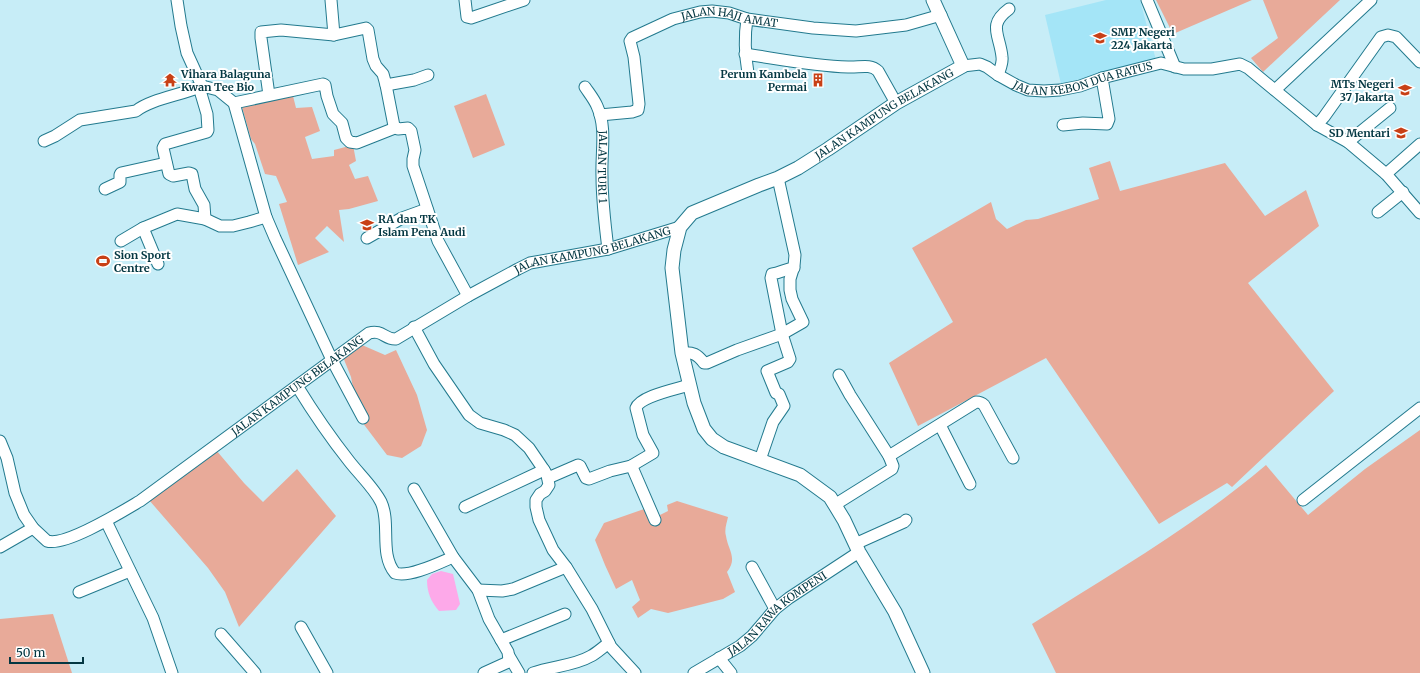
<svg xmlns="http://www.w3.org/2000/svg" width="1420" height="673" font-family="Merriweather,serif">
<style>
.built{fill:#a4e5f7}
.green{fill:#e8aa99}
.water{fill:#fda9e9}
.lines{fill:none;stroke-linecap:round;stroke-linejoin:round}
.minor-casing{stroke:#237a8e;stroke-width:13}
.tertiary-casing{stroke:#237a8e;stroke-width:15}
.minor{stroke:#fff;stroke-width:11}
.tertiary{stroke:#fff;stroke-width:13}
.labels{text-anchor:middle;stroke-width:4;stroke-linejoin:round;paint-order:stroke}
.street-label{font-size:11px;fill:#043742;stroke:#fff}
.poi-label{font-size:11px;font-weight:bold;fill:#043742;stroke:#fff;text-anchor:start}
</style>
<rect width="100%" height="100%" fill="#c7edf7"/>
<polygon class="built" points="1106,0 1140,0 1156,60 1061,84 1045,15"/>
<g class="green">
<polygon points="1156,0 1252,0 1173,34"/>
<polygon points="1263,0 1340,0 1263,72 1251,58 1278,38"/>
<polygon points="291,88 296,108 312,107 320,131 305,137 312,159 334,156 334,150 353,145 356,161 349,165 355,179 368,176 378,201 349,209 339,210 344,242 327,226 315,238 329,252 298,265 279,204 287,202 276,176 265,174 255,144 251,139 240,100"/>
<polygon points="486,94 505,145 473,158 454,106"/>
<polygon points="1110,161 1120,191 1225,163 1265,216 1306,190 1319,226 1248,283 1334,391 1232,487 1227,483 1159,524 1046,358 918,426 889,363 953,322 912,248 991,202 996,219 1007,229 1026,220 1038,219 1099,199 1089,168"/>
<polygon points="362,345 385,355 396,350 417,395 427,430 421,446 402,458 387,455 359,418 351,377 343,357"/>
<path d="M1420 430V673H1056L1032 624C1111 574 1194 526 1266 465L1308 515 1365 469Z"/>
<polygon points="216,450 244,483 263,502 297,469 336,516 239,627 225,592 208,568 149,500"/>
<path d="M677 501 728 517C727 522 724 530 726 536 728 550 738 558 727 572L735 592 723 599 668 613 651 609 638 618 632 607 640 600 632 580 616 589 605 565 595 540 604 523 647 508 652 519 668 511 667 505Z"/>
<polygon points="53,614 72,673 0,673 0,619"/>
</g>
<path class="water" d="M441 571 453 574 460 604 456 610 439 611C431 602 427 592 427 580L432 574Z"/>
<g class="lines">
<g class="minor-casing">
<g id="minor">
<polyline points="177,0 181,26 187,53 202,86 218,90 234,103 266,217 275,238 332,360 363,418"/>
<polyline points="331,0 334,35"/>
<polyline points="465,0 467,17 471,18 524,0"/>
<polyline points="1147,0 1175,67"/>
<path d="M747 19C744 38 745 55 748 73"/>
<path d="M745 54C779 59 814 66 848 67 858 68 870 63 878 71L896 103"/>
<path id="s1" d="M963 66 980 64 987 67 998 75 1016 85 1028 90 1044 91 1060 90 1080 86 1102 78 1161 63 1184 69H1212L1240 64 1248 68 1317 125 1348 142 1386 174 1420 213"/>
<path d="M998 75C1000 69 1003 63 1002 57 1000 35 987 25 1009 9"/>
<polyline points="386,85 414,80 428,75"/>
<polyline points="199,87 207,114 208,130 207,132 165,144 163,148 169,174 173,176 189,173 192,174 195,189 204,205 205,219"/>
<path id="s2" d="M585 87C589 93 594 99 597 106 607 128 601 152 602 176 602 200 605 225 608 249"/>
<polyline points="1275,90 1371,0"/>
<polyline points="269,95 261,38 261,32 281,30 334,35 366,28 368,30 373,59 376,66 383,74 386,85 394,126 398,129 408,128 411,131 415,150 413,159 413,166 438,241 468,296"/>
<polyline points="234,103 323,84 325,85 327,96 333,114 342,123 346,138 350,142 357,143 395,128"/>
<path id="s3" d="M600 115 632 112 638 110 639 104 634 57 630 41 632 38 673 19 700 12 712 11 729 13 747 19 813 28 856 31 906 25 941 15"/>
<polyline points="1063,125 1083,123 1107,124 1109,119 1102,78"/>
<polyline points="1317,125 1324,117 1381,37 1388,35 1396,37 1420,62"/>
<path d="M44 141 55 136 80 120 136 111C151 99 182 95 202 86"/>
<polyline points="1348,142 1390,108"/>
<polyline points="1386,174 1420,144"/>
<polyline points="105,189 120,182 120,175 121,173 166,163"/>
<polyline points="1378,212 1403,192"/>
<polyline points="143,228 158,264"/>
<polyline points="367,238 402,218 427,209"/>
<polyline points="121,241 143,228 177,214 205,219 220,226 233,226 249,222 266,217"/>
<polyline points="414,327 434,364 469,415 480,423 504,430 515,435 529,448 544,470 547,475 549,485 545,491 540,494 536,500 536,507 539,520 553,550 566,567 592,609 611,647 635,673"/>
<path d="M682 353C693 352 697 354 704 363H707L737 350 782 334 803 322 792 299 790 290V279L794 266 795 255 778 178"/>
<path d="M297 386C313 412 330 437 349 461 359 474 374 488 381 502 391 523 379 554 395 573 409 578 439 563 453 557"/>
<polyline points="940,425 970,484"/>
<path id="s4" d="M0 441 7 458 15 493 24 515 33 528 47 541C65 547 123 511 140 501L369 333C382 329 385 340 396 339L468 296 518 269 530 263 608 249 680 227"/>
<path d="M889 456 976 402C979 402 981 402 984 405L1013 458"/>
<path d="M760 460 773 422 784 406 779 394 776 393 767 371 788 362 790 359 782 334 771 278 772 274C780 273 785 269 794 268"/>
<path d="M631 466 653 453 643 435 636 408C640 396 677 389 689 385"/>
<polyline points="548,478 578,465 580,466 586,478 589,479 610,471 631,466 632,467 655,520"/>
<polyline points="414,489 453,557 478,590 489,619 508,652 509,660 506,663 484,673"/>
<polyline points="1303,500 1420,408"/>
<polyline points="836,504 892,469 893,466 889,456 850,395 839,375"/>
<polyline points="465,507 544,470"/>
<polyline points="106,521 153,618 172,673"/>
<polyline points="855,544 904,522 906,520"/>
<polyline points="0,547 33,528"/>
<polyline points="752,567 775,609"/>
<polyline points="478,590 502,591 513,589 566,567"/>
<polyline points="79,592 130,571"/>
<polyline points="301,627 327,673"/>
<polyline points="221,634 255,673"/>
<polyline points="501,640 565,614"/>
<polyline points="509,656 519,673"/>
<polyline points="719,658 731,673"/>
<path d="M533 673C552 666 574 666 591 656 597 653 603 647 609 643"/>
<path id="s5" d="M694 673 740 646 752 636 775 609 789 598 859 552"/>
</g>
</g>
<g class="tertiary-casing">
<g id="tertiary">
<path id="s6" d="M923 673 895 612 859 552 844 520 830 497 800 475 724 447 712 439 704 429 694 403 682 353 672 268 674 250 680 227 692 213 759 185 778 178 798 168 828 149 896 103 963 66 933 0"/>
</g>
</g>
<use href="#minor" class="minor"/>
<use href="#tertiary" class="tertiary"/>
</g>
<defs>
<g id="school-bare" transform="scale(1.08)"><path d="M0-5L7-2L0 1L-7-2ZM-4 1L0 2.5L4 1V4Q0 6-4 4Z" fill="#c84016" stroke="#fff" stroke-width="2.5" paint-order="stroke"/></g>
<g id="temple-bare" transform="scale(1.08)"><path d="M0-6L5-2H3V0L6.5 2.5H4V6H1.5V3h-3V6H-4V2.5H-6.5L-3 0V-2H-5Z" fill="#c84016" stroke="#fff" stroke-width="2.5" paint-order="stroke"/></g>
<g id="building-bare" transform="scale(1.08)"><path d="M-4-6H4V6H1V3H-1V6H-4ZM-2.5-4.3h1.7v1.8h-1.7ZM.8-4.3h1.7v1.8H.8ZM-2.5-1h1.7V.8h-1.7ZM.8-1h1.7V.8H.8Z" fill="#c84016" stroke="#fff" stroke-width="2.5" paint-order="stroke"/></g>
<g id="stadium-bare" transform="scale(1.08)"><path d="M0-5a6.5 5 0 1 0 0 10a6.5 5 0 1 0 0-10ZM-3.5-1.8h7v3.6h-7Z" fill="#c84016" stroke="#fff" stroke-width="2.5" paint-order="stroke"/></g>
</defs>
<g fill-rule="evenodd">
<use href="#school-bare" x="1100" y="38"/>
<use href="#temple-bare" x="170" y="80"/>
<use href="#building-bare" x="818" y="80"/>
<use href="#school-bare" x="1405" y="90"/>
<use href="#school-bare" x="1401" y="133"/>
<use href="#school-bare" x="367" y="225"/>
<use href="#stadium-bare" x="103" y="261"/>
</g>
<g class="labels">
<g class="street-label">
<text dy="4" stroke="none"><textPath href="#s3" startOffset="215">JALAN HAJI AMAT</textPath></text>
<text dy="4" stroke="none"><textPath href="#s1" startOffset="128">JALAN KEBON DUA RATUS</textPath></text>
<text dy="4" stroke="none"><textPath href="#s6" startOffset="787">JALAN KAMPUNG BELAKANG</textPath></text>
<text dy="4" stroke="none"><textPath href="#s2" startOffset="84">JALAN TURI 1</textPath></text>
<text dy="4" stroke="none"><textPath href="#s4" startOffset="746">JALAN KAMPUNG BELAKANG</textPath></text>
<text dy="4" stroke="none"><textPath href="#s4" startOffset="411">JALAN KAMPUNG BELAKANG</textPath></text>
<text dy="4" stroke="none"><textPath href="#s5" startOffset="103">JALAN RAWA KOMPENI</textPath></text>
</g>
<g class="poi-label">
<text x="1111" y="36">SMP Negeri<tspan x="1111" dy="13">224 Jakarta</tspan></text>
<text x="181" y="78">Vihara Balaguna<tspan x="181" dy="13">Kwan Tee Bio</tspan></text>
<text x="807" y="78" text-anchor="end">Perum Kambela<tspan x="807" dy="13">Permai</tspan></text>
<text x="1394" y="88" text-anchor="end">MTs Negeri<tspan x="1394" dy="13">37 Jakarta</tspan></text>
<text x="1390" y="137" text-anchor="end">SD Mentari</text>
<text x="378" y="223">RA dan TK<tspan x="378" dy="13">Islam Pena Audi</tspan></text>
<text x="114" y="259">Sion Sport<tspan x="114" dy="13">Centre</tspan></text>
</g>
</g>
<path d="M10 657v6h73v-6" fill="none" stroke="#043742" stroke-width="2"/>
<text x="16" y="657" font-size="12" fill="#043742" stroke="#ffffff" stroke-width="3" paint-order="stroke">50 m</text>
</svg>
